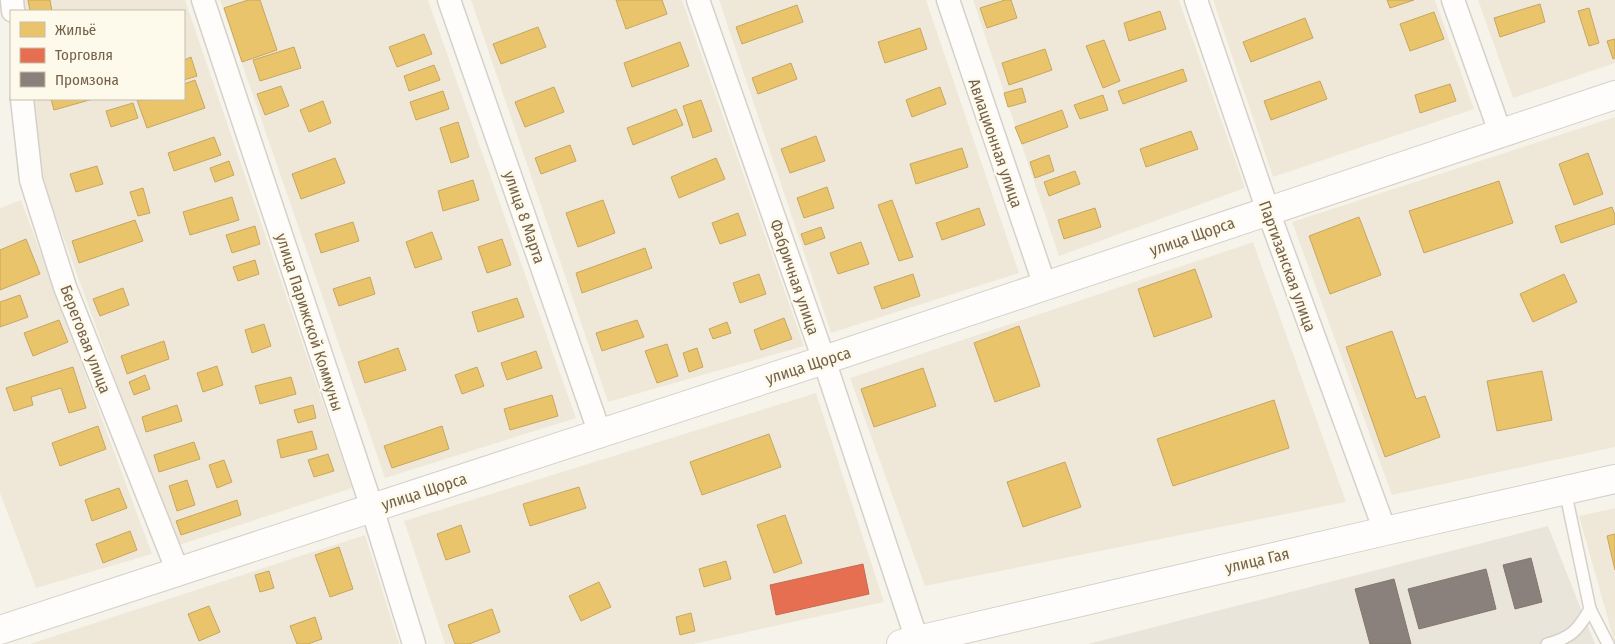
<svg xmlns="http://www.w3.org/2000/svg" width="1615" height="644" font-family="'Fira Sans Condensed',sans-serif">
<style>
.residential{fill:#efe8d8}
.industrial{fill:#e9e5db}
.homes{fill:#e9c46a;stroke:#c6a661}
.shops{fill:#e76f51;stroke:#c46b4f}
.industry{fill:#8a817c;stroke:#83776d}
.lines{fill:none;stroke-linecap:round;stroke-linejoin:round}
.service-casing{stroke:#d5d1c9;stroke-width:14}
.minor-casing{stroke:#d5d1c9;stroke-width:25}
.tertiary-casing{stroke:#d5d1c9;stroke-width:30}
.secondary-casing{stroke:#d6d1c8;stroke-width:30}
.service{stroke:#fefdfc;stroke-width:11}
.minor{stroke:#fefdfc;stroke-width:22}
.tertiary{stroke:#fefdfc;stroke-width:28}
.secondary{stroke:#fefdfc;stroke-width:28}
.labels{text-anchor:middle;stroke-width:5;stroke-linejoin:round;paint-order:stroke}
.street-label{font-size:16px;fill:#74614b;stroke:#fefaeb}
</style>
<rect width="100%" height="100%" fill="#f6f4ea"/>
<g class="residential">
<polygon points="20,0 185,0 352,488 176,546 40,173 31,99 184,99 184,11 21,11"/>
<polygon points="220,0 428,0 576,418 385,478"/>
<polygon points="471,0 682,0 804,346 608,402"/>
<polygon points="719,0 926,0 1019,273 831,333"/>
<polygon points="973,0 1179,0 1245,188 1059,256"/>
<polygon points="1213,0 1435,0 1474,109 1273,177"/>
<polygon points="1478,0 1615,0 1615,63 1513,98"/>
<polygon points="1615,117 1615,447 1392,495 1292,222"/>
<polygon points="21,200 152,554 36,588 0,493 0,208"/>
<polygon points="1253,242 1346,502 925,586 850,378"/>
<polygon points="816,393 884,602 693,644 445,644 404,521"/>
<polygon points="1615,508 1615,644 1579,516"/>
<polygon points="365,535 399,644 30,644"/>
</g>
<polygon class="industrial" points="1548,526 1595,644 1088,644"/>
<g class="homes">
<polygon points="28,0 50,0 52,11 30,11"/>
<polygon points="248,0 260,0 277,50 242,62 224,8"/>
<polygon points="616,0 662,0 667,14 626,29"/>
<polygon points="1005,0 1011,0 1017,18 987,28 980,8"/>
<polygon points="1387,0 1414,0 1390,8"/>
<polygon points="1540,4 1545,22 1500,37 1494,18"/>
<polygon points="797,5 803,22 742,44 736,27"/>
<polygon points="1589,8 1599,43 1589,46 1578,11"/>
<polygon points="1160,11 1166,29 1129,41 1124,23"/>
<polygon points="1434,12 1444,39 1410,51 1400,24"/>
<polygon points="1305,18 1313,38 1251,62 1243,42"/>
<polygon points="538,27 546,47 501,64 493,44"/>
<polygon points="920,28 927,49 885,63 878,42"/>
<polygon points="424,34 432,54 397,67 389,47"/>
<polygon points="1615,39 1615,58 1613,59 1607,41"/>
<polygon points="1104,40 1120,81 1103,88 1086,46"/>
<polygon points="680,42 689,66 632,87 624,63"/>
<polygon points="294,47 301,68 260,81 253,60"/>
<polygon points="1045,49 1052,70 1009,85 1002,63"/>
<polygon points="191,57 197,76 184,80 184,60"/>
<polygon points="791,63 797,79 758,94 752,78"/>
<polygon points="434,65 440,80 409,91 404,76"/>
<polygon points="1183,69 1187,81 1123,104 1118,91"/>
<polygon points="195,80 205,108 147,128 137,100 184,99 184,84"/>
<polygon points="1320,81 1327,99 1271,120 1264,101"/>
<polygon points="1450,84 1456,101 1420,113 1415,95"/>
<polygon points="281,86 289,106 265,115 257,94"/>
<polygon points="554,87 564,112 525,127 515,102"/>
<polygon points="940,87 946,104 912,117 906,100"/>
<polygon points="1022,88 1026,102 1008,107 1004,93"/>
<polygon points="443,91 449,109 416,120 410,102"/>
<polygon points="1103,95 1108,110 1080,119 1074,105"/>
<polygon points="51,99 93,99 54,110"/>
<polygon points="701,100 712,131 693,138 683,106"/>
<polygon points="323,101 331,123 309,132 300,110"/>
<polygon points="133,103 138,118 111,127 106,111"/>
<polygon points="676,109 683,125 633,145 627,128"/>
<polygon points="1062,110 1068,127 1022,144 1015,127"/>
<polygon points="458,122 469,157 451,163 440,128"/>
<polygon points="1191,131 1198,149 1146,167 1140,149"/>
<polygon points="816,136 825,161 790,173 781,149"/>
<polygon points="214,137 221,155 174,171 168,153"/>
<polygon points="570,145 576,161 541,174 535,158"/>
<polygon points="962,148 968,167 916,184 910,164"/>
<polygon points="1588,153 1603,194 1574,205 1559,164"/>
<polygon points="1049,155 1054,171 1035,178 1030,162"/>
<polygon points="335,158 345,183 301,199 292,174"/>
<polygon points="716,158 725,179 679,198 671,177"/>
<polygon points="229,161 234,175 215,182 210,168"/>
<polygon points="97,166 103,184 76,192 70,174"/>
<polygon points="1075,171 1080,184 1049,196 1044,182"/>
<polygon points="473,180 479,200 443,211 438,191"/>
<polygon points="1499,181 1513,223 1424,253 1409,211"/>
<polygon points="827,187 834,208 804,218 797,198"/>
<polygon points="143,188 150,213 138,216 130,192"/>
<polygon points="232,197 239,220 190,235 183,212"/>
<polygon points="603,200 615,233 578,247 566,213"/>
<polygon points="892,200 913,257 899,261 878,205"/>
<polygon points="1612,207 1615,215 1615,224 1561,243 1555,226"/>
<polygon points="979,208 985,225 942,240 936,223"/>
<polygon points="1095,208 1101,227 1064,239 1058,220"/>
<polygon points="738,213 746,235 720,244 712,223"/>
<polygon points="1359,217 1381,275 1330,294 1309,236"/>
<polygon points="135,220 143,241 79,263 72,241"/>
<polygon points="353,222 359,241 321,253 315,234"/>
<polygon points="255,226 260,244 232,253 226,235"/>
<polygon points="821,227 825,238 805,245 801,234"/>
<polygon points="432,232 442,259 415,268 406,242"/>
<polygon points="26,239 40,274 0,290 0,250"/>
<polygon points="502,239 511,265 487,273 478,247"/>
<polygon points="861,242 869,264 838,274 830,253"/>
<polygon points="645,248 652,268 582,293 576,273"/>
<polygon points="255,260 259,274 238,281 233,267"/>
<polygon points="1195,269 1212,317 1154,337 1138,289"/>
<polygon points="759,274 766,294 740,303 733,283"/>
<polygon points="913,274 920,296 882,309 874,287"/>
<polygon points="1564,274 1577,302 1533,322 1520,294"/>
<polygon points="370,277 375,294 339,306 333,289"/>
<polygon points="123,288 129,305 100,316 93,299"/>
<polygon points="20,295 28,317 0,327 0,302"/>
<polygon points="517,298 524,317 478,332 472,312"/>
<polygon points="784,318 792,339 761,350 754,330"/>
<polygon points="59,320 68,342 33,356 24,333"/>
<polygon points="637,320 644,337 602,351 596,333"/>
<polygon points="727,322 731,333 713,339 709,329"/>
<polygon points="264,324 271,346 252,353 245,330"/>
<polygon points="1019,326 1040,386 995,402 974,343"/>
<polygon points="1392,331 1416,399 1425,396 1440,437 1385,457 1346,347"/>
<polygon points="164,341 169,359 127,374 121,356"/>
<polygon points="667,344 678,376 657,383 645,351"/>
<polygon points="398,348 406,370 365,383 358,362"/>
<polygon points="697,348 703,367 689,372 683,353"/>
<polygon points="536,351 542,368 507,380 501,363"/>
<polygon points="217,366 223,385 203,392 197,373"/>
<polygon points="73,367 86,408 69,413 61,388 31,397 33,405 14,411 6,388"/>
<polygon points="477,367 484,386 462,394 455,375"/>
<polygon points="923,368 936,406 874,427 861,389"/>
<polygon points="1542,371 1552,420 1497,431 1487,381"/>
<polygon points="145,375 150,389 134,395 129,382"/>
<polygon points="291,377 296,394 260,404 255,386"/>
<polygon points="552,395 558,416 510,430 504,409"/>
<polygon points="1274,400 1289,448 1173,486 1157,439"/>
<polygon points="177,405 182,421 146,432 142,417"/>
<polygon points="313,405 316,418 298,423 294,410"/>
<polygon points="98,426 106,449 60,466 52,443"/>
<polygon points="442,426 449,449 392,468 384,446"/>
<polygon points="312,431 317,449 281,458 277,440"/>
<polygon points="769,434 781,467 702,495 690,462"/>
<polygon points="194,442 200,459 159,472 154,455"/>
<polygon points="328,454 334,471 314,477 308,460"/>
<polygon points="224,460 232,482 217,488 209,465"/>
<polygon points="1065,462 1081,507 1023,527 1007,482"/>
<polygon points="187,480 195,505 177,511 169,486"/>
<polygon points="579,487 586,508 530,526 523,504"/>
<polygon points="119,488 127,508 92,521 85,500"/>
<polygon points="237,500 241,515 181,535 176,521"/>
<polygon points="785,515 802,563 774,573 757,525"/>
<polygon points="461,525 470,552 446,560 437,534"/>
<polygon points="130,531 137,550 103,563 96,544"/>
<polygon points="1615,534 1615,570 1607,536"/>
<polygon points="339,547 353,589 330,597 315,555"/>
<polygon points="726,561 731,579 704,587 699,569"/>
<polygon points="269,571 274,588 260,592 255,575"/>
<polygon points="599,582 611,607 581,621 569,596"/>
<polygon points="209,606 220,632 199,641 188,614"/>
<polygon points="492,609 500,632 469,644 455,644 448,625"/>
<polygon points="691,613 695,631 680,635 676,617"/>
<polygon points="315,617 322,639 308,644 297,644 290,626"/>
</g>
<polygon class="shops" points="863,564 869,594 776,615 770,585"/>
<g class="industry">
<polygon points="1531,558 1542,602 1515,609 1503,565"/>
<polygon points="1486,569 1496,609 1419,629 1408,589"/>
<polygon points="1394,579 1411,644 1370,644 1355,589"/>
</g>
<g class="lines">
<g class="service-casing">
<g id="service">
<polyline points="1590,609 1608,644"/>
<path d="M1547 644C1571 638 1578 630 1590 609L1565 490"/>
</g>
</g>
<g class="minor-casing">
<g id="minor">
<polyline points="12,0 13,11"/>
<polyline points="203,0 372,508 414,644"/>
<polyline points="449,0 600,434"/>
<polyline points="698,0 824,360 917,640"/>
<polyline points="948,0 1045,286"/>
<polyline points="1196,0 1268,211 1385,531"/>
<polyline points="1453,0 1500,132"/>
<polyline points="22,99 31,180 65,287 178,572"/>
</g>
</g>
<g class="tertiary-casing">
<polyline id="tertiary" points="901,644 1385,531 1615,479"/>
</g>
<g class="secondary-casing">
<polyline id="secondary" points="0,630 824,360 1615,95"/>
</g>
<use href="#service" class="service"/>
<use href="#minor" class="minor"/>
<use href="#tertiary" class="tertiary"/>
<use href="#secondary" class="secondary"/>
</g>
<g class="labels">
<g class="street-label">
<text transform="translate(996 143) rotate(71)" y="6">Авиационная улица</text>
<text transform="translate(525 217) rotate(71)" y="6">улица 8 Марта</text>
<text transform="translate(1192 236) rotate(-19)" y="6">улица Щорса</text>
<text transform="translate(1288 266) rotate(70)" y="6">Партизанская улица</text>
<text transform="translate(795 277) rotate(71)" y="6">Фабричная улица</text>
<text transform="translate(310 322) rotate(72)" y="6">улица Парижской Коммуны</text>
<text transform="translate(86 339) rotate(69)" y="6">Береговая улица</text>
<text transform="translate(808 365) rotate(-18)" y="6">улица Щорса</text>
<text transform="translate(424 491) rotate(-18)" y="6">улица Щорса</text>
<text transform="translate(1257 560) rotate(-13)" y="6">улица Гая</text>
</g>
</g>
<rect x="10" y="10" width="175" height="90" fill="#fefaeb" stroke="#c7bdab"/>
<rect x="20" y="22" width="25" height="15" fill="#e9c46a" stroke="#c7bdab"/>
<text x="55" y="35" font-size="15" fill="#74614b">Жильё</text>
<rect x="20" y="48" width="25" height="15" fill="#e76f51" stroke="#c7bdab"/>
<text x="55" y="60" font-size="15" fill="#74614b">Торговля</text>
<rect x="20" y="72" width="25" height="15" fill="#8a817c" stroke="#c7bdab"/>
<text x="55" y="85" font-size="15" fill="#74614b">Промзона</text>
</svg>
